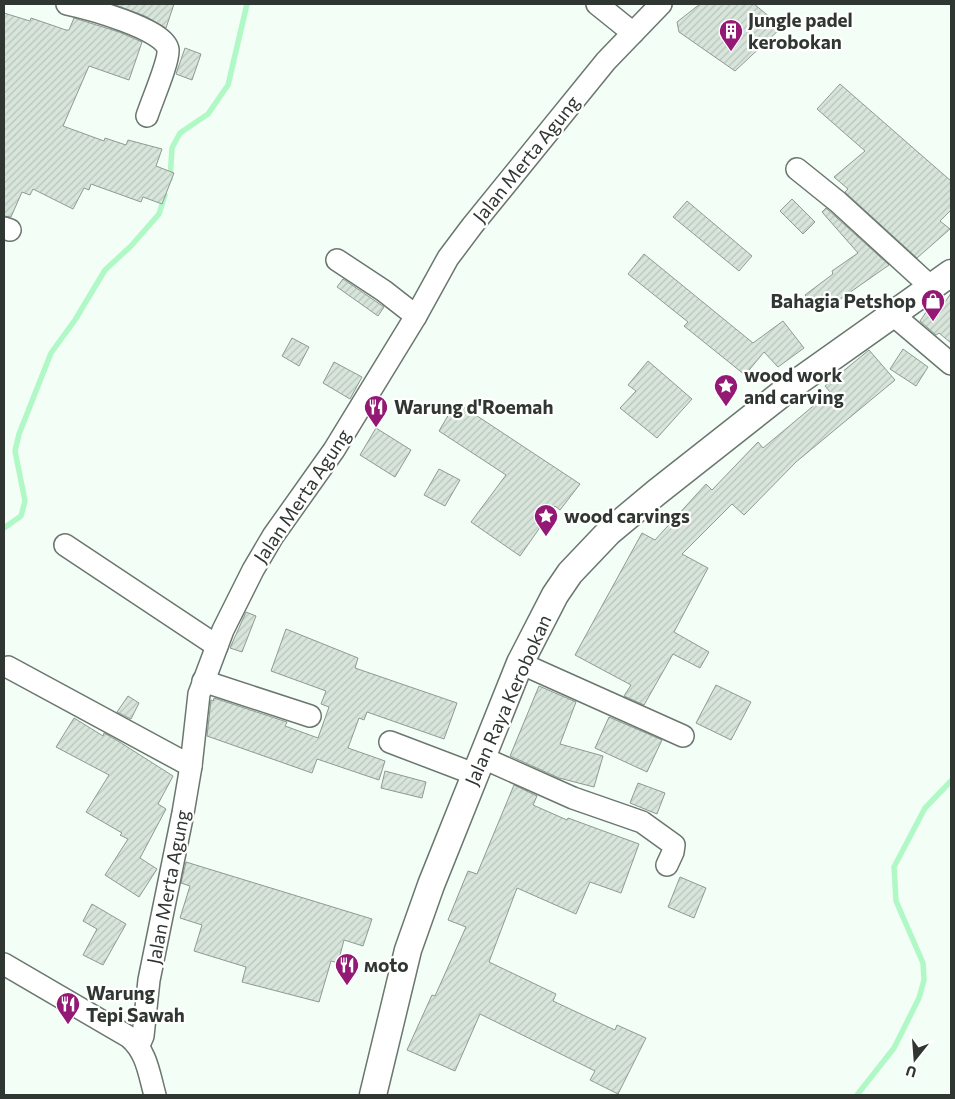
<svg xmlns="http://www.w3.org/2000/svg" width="955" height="1099" font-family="Commissioner,sans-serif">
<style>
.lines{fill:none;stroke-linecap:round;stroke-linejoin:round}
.stream{stroke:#b0f8c6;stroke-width:5.5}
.building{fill:url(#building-hatch);stroke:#8f9b92}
.minor-casing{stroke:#6b776e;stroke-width:24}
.major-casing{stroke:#6b776e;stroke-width:29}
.minor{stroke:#fff;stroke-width:21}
.major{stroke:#fff;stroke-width:26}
.labels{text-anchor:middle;stroke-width:4.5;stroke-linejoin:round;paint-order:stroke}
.poi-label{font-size:19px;font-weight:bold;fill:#303632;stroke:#fff;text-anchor:start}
.street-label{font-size:19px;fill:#303632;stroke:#fff}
</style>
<defs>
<pattern id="building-hatch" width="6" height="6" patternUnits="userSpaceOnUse" patternTransform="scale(1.25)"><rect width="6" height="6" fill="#d7e5db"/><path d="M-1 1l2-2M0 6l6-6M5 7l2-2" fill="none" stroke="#b9c5bc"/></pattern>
</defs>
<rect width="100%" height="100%" fill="#f3fff6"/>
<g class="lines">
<g class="stream">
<polyline points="170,179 172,148 180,133 208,114 228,85 247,4"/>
<polyline points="4,528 21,516 25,501 15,451 19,434 51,353 75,320 105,270 131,246 159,214 165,195"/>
<polyline points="857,1095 894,1048 919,998 924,980 923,963 896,901 894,867 925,808 951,781"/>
</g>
</g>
<g class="building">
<polygon points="113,4 174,4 166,28 145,16"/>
<polygon points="700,4 754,4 782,27 735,71 679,32 677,22"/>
<polygon points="4,13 30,21 31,18 66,30 69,30 74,18 119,32 142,42 129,80 89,66 63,126 104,141 105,138 126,145 128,140 162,149 156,166 174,173 162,204 143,197 141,202 91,184 89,190 84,188 73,209 33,189 30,195 22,192 11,217 4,216"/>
<polygon points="185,48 201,54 192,80 176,74"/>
<polygon points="840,84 951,181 951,210 940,221 950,229 917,258 845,192 848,189 834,177 865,151 817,109"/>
<polygon points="792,199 815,222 803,234 780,211"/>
<polygon points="687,201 752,256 739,271 673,217"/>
<polygon points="826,208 889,265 819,314 805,295 833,274 832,271 858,253 822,212"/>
<polygon points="644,254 753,343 783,321 804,348 778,367 764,352 745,375 684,326 688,322 628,274"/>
<polygon points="343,279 384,307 378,316 337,287"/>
<polygon points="951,293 951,343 939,333 936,335 920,321 929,308 937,314"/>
<polygon points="292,338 309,347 299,366 282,356"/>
<polygon points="903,349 928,367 916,386 890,369"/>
<polygon points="869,350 895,380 796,462 744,515 732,504 682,554 708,568 674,632 709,652 700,668 673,654 644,705 624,696 631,685 575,655 642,533 655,540 706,484 712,490 758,442 763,448 830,392 825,386"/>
<polygon points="648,361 692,399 657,438 620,408 636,391 628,385"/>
<polygon points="334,362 362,377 350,399 323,383"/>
<polygon points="456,402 580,484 560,510 555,506 520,556 471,522 506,475 439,431"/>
<polygon points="376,428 411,450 395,477 360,455"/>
<polygon points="439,469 460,480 445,506 424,495"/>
<polygon points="246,612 256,616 242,652 230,648"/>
<polygon points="286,629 358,658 355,668 457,703 444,739 367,712 364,720 359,718 348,748 385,761 379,780 317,759 312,773 207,736 211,700 213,701 214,698 287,722 285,726 318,738 329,707 321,704 326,691 271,671"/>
<polygon points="716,685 751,702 731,740 696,723"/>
<polygon points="539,686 576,702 560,744 603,756 594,787 559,778 510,756"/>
<polygon points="128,696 139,703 131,719 117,712"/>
<polygon points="609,717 662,740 647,772 595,748"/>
<polygon points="74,718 103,736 104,733 118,741 173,776 158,804 166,809 140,858 157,869 139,897 105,875 128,839 120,835 122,833 86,812 109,775 56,747"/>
<polygon points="385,771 426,782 422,798 381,788"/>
<polygon points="638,783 665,793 657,814 630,803"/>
<polygon points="514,785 537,796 533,805 567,820 568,818 639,844 621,893 590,882 576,914 517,888 489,962 556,994 553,1001 615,1030 617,1025 646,1038 618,1094 590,1080 595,1071 480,1014 455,1071 407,1050 432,995 435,996 466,927 448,920 468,871 477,874"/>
<polygon points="186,862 372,919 363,946 344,940 338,963 331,961 319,1002 242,982 246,967 194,951 202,925 180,918 190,886 181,883"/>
<polygon points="680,877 706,888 694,918 668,907"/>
<polygon points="92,904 126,924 103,965 83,955 97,929 83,921"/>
</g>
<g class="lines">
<g class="minor-casing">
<g id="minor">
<path d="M67 4C86 8 166 29 168 50 169 62 151 103 147 116"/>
<polyline points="597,4 633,33"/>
<polyline points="797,169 838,202 931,287"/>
<polyline points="4,228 10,230"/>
<polyline points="337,260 384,291 416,316"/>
<polyline points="892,314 951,364"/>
<polyline points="65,545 217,646"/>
<polyline points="520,663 683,736"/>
<polyline points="8,667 191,766"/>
<polyline points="203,681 310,716"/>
<polyline points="390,742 474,774"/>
<polyline points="481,757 573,798 642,822 674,845 673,852 667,865"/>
<path d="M4 964 129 1037C147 1052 149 1074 155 1095"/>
<polyline points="139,1045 143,1036 149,980 183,813 191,766 199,694 223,630 253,570 273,536 334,450 416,316 448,258 472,226 606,61 661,4"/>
</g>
</g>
<g class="major-casing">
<polyline id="major" points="373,1095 408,950 431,885 520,663 555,595 570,573 609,532 657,492 789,388 951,273"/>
</g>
<use href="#minor" class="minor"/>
<use href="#major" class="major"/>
</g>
<defs>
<g id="building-pin" transform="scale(1.25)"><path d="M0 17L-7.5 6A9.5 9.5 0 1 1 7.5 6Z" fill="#931975" stroke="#fff"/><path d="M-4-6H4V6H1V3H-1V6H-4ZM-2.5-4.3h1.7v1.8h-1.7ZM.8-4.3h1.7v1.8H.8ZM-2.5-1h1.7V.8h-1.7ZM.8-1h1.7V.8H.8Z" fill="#fff"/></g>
<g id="shop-pin" transform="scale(1.25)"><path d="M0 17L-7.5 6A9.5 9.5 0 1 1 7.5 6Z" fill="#931975" stroke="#fff"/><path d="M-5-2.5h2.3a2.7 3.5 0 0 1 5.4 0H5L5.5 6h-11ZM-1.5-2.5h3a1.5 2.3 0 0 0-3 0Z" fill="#fff"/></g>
<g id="sight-pin" transform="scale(1.25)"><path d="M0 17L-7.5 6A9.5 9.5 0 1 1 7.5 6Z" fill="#931975" stroke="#fff"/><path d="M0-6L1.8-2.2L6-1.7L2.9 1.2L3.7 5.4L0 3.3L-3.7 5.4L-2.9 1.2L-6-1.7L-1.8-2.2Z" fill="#fff"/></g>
<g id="restaurant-pin" transform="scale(1.25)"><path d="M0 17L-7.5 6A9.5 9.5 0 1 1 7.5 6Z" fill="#931975" stroke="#fff"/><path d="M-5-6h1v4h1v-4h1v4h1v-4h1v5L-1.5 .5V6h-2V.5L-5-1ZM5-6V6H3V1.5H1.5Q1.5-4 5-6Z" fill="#fff"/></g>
</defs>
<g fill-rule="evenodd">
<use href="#building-pin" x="731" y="31"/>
<use href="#shop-pin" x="933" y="301"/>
<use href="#sight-pin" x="726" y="386"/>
<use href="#restaurant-pin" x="376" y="407"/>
<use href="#sight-pin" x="546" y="516"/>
<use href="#restaurant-pin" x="347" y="965"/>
<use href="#restaurant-pin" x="68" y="1004"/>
</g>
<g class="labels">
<g class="poi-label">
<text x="748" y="27">Jungle padel<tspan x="748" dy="22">kerobokan</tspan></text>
<text x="916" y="308" text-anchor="end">Bahagia Petshop</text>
<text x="744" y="382">wood work<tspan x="744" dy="22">and carving</tspan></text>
<text x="394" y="414">Warung d'Roemah</text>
<text x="564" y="523">wood carvings</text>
<text x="364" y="972">моto</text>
<text x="86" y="1000">Warung<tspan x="86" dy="22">Tepi Sawah</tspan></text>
</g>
<g class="street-label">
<text transform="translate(526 159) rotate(-51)" y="7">Jalan Merta Agung</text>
<text transform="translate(302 496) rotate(-56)" y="7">Jalan Merta Agung</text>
<text transform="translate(508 700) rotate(-66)" y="7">Jalan Raya Kerobokan</text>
<text transform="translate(168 887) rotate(-79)" y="7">Jalan Merta Agung</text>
</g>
</g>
<rect width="955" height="1099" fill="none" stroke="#303632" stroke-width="10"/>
<g transform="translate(915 1059) rotate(197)" stroke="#ffffff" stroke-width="4" paint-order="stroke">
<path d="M0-4L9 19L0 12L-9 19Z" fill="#303632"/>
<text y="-8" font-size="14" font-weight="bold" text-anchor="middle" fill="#303632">U</text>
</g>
</svg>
